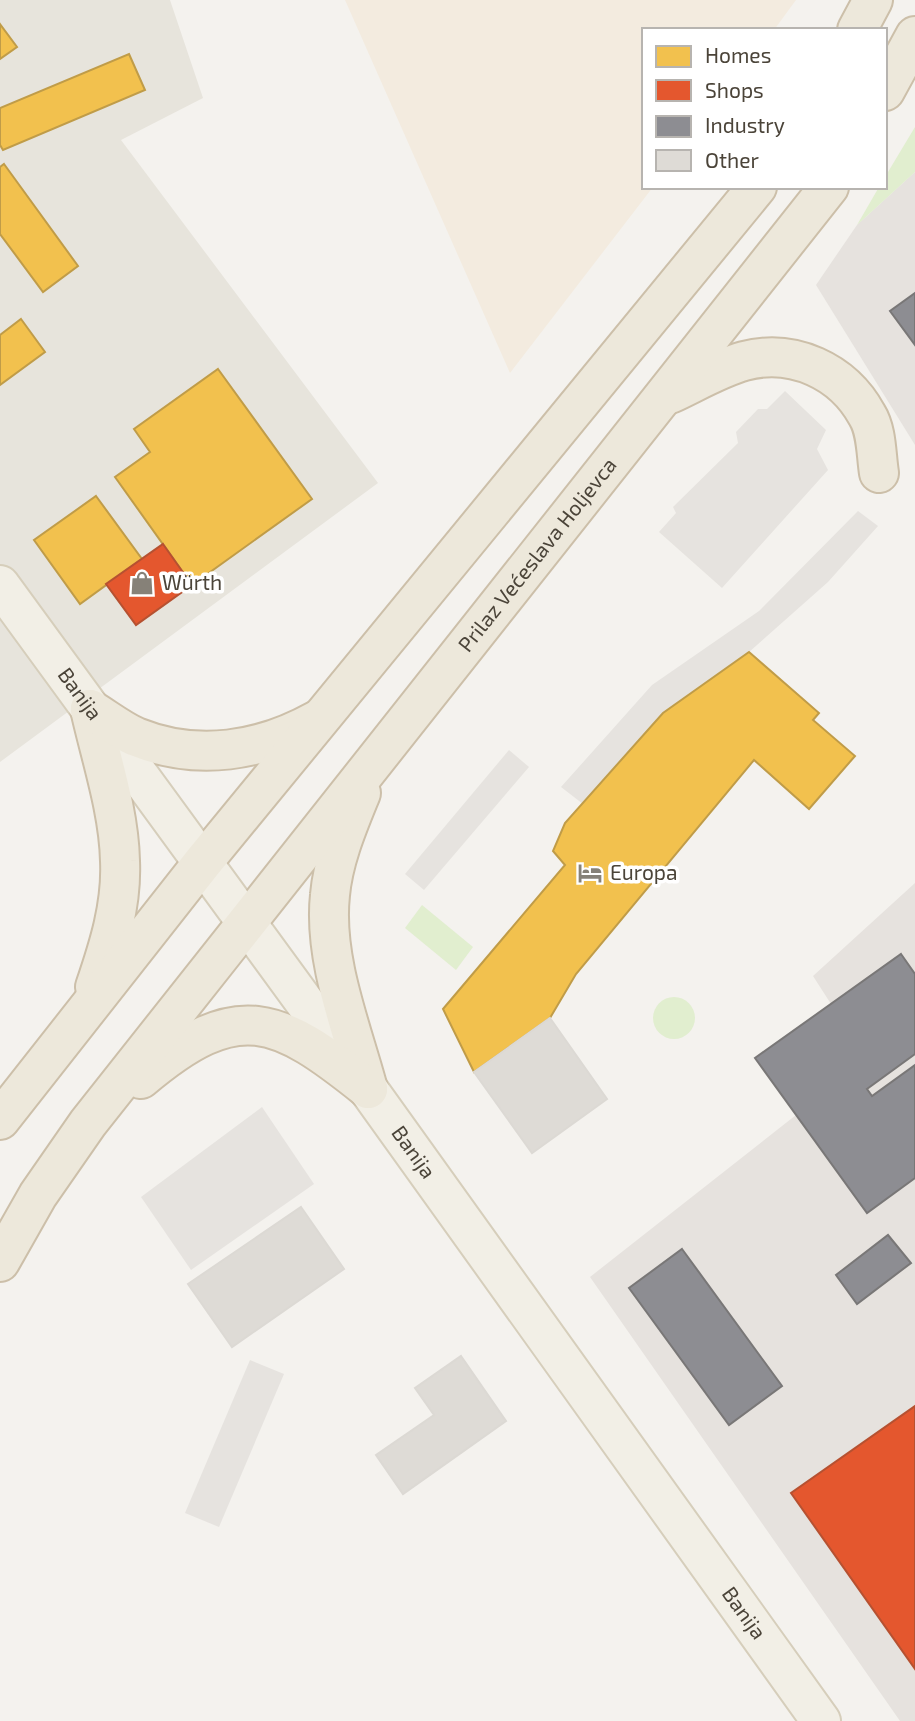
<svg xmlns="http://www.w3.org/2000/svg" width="915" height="1721" font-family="'Exo 2',sans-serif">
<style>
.residential{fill:#e7e4dc}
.commercial{fill:#f3ebdf}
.industrial{fill:#e6e2de}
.green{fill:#e1eecf}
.parking{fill:#e6e3df}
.homes{fill:#f2c14e;stroke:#c09c48;stroke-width:2}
.shops{fill:#e4572e;stroke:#b65131;stroke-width:2}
.industry{fill:#8d8d92;stroke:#797777;stroke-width:2}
.building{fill:#dedbd6;stroke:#dcd9d4;stroke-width:2}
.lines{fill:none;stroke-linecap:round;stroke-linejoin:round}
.primary-casing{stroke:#d6cebb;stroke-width:42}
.highway-casing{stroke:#ccbfa9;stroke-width:42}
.primary{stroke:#f2efe6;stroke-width:38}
.highway{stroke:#ede8db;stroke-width:38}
.labels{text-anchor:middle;stroke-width:7;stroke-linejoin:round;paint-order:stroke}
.street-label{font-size:21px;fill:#4b4439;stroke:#fff}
.poi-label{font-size:21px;fill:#4b4439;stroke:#fff;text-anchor:start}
</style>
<rect width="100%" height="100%" fill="#f4f2ee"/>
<polygon class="residential" points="0,0 170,0 203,98 121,140 378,483 0,762"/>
<polygon class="commercial" points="345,0 796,0 774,30 644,30 644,187 653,187 510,373"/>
<g class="industrial">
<polygon points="915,172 915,445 816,285 857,225"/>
<polygon points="915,883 915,1721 900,1721 590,1277 796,1115 755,1058 831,1004 813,976"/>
</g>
<g class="green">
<polygon points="915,127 915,172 857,225 879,187 885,187 885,177"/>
<polygon points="422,905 473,947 456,970 405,928"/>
<circle cx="674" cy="1018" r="21"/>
</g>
<g class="parking">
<polygon points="785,391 826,430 817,449 828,470 722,588 659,532 676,513 673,507 738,443 736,432 758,409 767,409"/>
<polygon points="858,511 878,526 828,582 748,653 662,714 583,804 561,787 652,685 759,611"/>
<polygon points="509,750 529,767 424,890 405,874"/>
<polygon points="262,1107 314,1184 191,1270 141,1197"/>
<polygon points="250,1360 284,1374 219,1527 185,1513"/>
</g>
<g class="homes">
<polygon points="0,24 17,47 0,59"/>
<polygon points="129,54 145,90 3,150 0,145 0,108"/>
<polygon points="4,164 78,266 43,292 0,234 0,167"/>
<polygon points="21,319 45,352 0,385 0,335"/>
<polygon points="218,369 312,499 192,585 115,477 150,452 134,429"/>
<polygon points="96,496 142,559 80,604 34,540"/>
<polygon points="749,652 819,713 813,720 855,756 809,809 754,760 576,974 550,1018 474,1072 443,1009 565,865 553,851 565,823 663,713"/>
</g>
<g class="shops">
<polygon points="163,544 192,585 136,625 106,584"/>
<polygon points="915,1406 915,1669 791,1493"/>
</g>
<g class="industry">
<polygon points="915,293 915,345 890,311"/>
<polygon points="901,954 915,974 915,1054 867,1089 872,1096 915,1065 915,1178 867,1213 755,1058"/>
<polygon points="888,1235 911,1263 857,1304 836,1275"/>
<polygon points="682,1249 782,1386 729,1425 629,1288"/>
</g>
<g class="building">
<polygon points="550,1018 607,1099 532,1153 474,1072"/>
<polygon points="301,1207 344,1269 232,1347 188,1284"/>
<polygon points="461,1356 506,1421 403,1494 376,1455 434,1415 415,1388"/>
</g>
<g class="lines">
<g class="primary-casing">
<g id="primary">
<path id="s1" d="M0 585 368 1089 821 1721"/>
</g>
</g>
<g class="highway-casing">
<g id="highway">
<polyline points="857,30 873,0"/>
<polyline points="885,91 915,36"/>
<path d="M670 394C694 383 719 368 744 361 793 348 843 371 867 415 877 431 876 454 879 473"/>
<path d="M90 709C101 758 119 811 120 861 122 905 109 946 95 987"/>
<path d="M90 709C105 718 120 730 136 737 198 762 261 751 317 720"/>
<path d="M361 793C348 825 333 860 330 895 323 959 352 1029 368 1089"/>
<path d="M141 1079C238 997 277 1016 368 1089"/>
<polyline points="0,1120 203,862 757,187"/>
<path id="s2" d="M0 1262 38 1195 88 1123 829 187"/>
</g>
</g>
<use href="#primary" class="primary"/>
<use href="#highway" class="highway"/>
</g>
<defs>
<g id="shop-bare" transform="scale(1.89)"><path d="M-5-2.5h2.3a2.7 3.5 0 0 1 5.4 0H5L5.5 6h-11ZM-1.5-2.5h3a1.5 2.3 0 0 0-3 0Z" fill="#868178" stroke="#fff" stroke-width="2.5" paint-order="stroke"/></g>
<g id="hotel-bare" transform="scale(1.89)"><path d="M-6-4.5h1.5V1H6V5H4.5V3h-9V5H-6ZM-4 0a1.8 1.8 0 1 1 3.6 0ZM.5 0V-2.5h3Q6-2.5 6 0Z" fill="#868178" stroke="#fff" stroke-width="2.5" paint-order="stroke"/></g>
</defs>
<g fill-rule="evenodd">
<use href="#shop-bare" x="142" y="583"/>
<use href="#hotel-bare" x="590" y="873"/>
</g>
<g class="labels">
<g class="street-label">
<text dy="7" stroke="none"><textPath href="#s2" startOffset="889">Prilaz Većeslava Holjevca</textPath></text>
<text dy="7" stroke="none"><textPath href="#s1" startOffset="135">Banija</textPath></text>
<text dy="7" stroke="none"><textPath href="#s1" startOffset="702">Banija</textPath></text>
<text dy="7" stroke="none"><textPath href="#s1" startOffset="1269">Banija</textPath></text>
</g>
<g class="poi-label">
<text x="162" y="590">Würth</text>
<text x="610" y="880">Europa</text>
</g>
</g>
<rect x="642" y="28" width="245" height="161" fill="#ffffff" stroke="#b7b4b0" stroke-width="2"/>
<rect x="656" y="46" width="35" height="21" fill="#f2c14e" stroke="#b7b4b0" stroke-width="2"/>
<text x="705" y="63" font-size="21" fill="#4b4439">Homes</text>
<rect x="656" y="80" width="35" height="21" fill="#e4572e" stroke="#b7b4b0" stroke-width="2"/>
<text x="705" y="98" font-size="21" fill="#4b4439">Shops</text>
<rect x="656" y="116" width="35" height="21" fill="#8d8d92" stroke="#b7b4b0" stroke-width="2"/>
<text x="705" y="133" font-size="21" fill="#4b4439">Industry</text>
<rect x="656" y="150" width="35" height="21" fill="#dedbd6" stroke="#b7b4b0" stroke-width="2"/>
<text x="705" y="168" font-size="21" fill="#4b4439">Other</text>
</svg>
